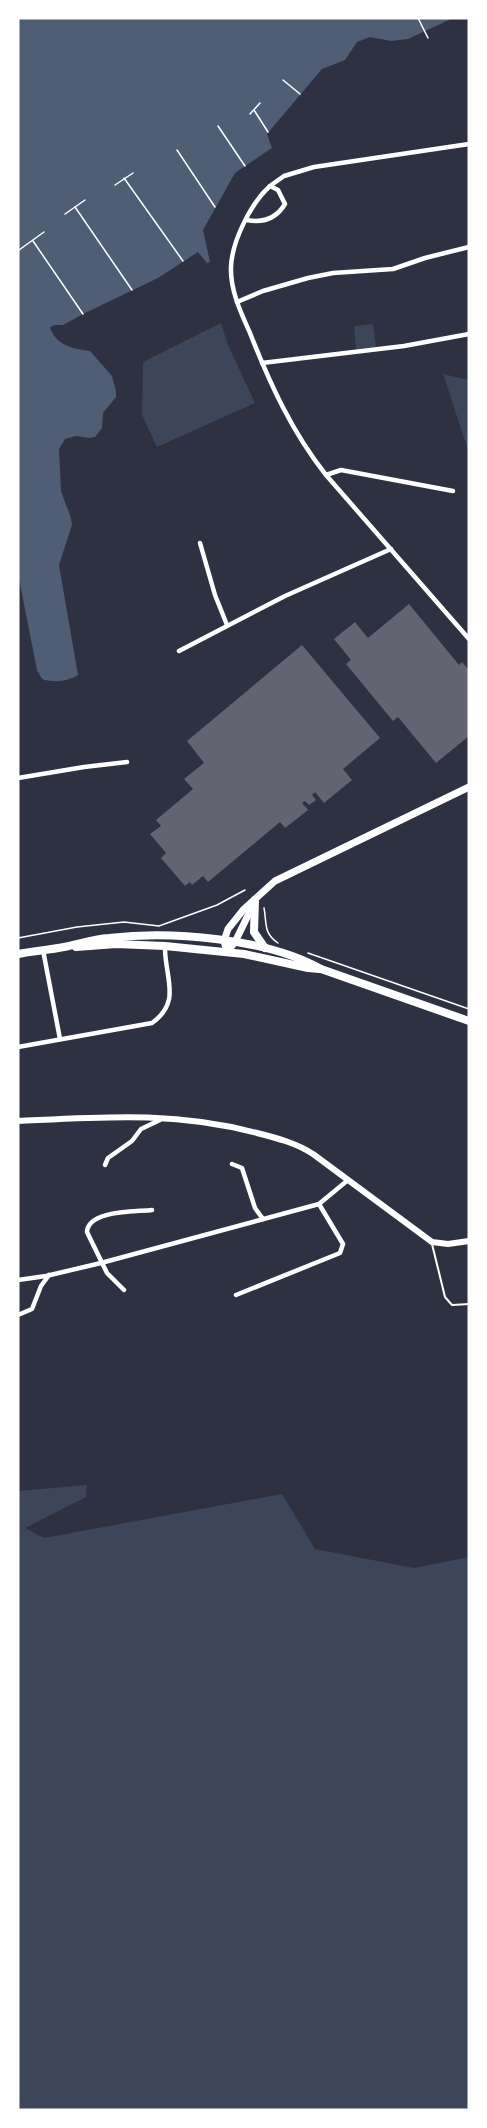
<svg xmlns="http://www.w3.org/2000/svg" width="487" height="2128" font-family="'Work Sans',sans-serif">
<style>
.green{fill:#3c4559}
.water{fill:#4f5d75}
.building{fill:#626471}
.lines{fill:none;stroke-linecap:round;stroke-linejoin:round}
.path{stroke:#fff;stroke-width:1.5}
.service{stroke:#fff;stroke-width:2}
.minor{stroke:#fff;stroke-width:4.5}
.tertiary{stroke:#fff;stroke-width:6}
.secondary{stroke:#fff;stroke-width:7}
.primary{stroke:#fff;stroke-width:8}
</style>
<rect width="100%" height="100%" fill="#2d3142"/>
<g class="green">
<polygon points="221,323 228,345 255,403 157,447 142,415 143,362"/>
<polygon points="373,324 376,347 356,349 354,326"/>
<polygon points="443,374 469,380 469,453"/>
<polygon points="87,1485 86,1497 25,1528 44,1538 282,1494 315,1549 414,1568 469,1557 469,2110 18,2110 18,1491"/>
</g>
<path class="water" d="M18 18H453L408 39 391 41 370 37 357 42 345 60 322 69 267 134 272 148 235 173 203 230 210 262 207 263 198 252 158 278 83 314 63 325H55L50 327C55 345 73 349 90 351L112 376 116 391V397L103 413 102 428 95 437 89 438 76 436 65 439 59 449 61 491 71 518 72 525 59 565 78 675C70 681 52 683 42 679L37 670 18 574Z"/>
<g class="building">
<polygon points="409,604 459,665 462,662 469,670 469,736 436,763 398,717 393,721 346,664 351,660 334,639 355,622 368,638"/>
<polygon points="302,645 380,738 343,769 352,780 324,803 315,792 312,795 316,800 309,805 305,801 302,803 308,810 285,828 280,822 208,882 203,876 192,885 190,882 185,886 161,858 166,853 150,834 161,826 156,820 193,789 184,779 204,763 187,741"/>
</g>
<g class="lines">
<g class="path">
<polyline points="418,18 428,38"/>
<polyline points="283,80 300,94"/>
<polyline points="254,110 268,132"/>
<polyline points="250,114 260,103"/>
<polyline points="218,126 245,166"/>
<polyline points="177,150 215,207"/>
<polyline points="124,178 183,261"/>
<polyline points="115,185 133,173"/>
<polyline points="75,207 132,290"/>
<polyline points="65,214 85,200"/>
<polyline points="33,241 83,314"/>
<polyline points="19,250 44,232"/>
<path d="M264 908C267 923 263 933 278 943"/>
<polyline points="18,938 77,927 124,922 159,926 217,905 245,890"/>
<polyline points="308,953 469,1009"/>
</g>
<polyline class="service" points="432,1244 445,1297 452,1305 469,1304"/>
<g class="minor">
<polyline points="270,186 284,176 314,167 469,144"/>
<path d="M247 220C263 223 276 219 285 204L278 190 270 186C251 203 232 241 231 267 230 290 241 313 250 333 270 384 292 432 326 475L469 639"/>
<polyline points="237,302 263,291 308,278 333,273 393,269 425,258 469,247"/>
<polyline points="262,363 404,346 469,334"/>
<polyline points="326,475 341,470 453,491"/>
<polyline points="200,543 215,595 227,625"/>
<polyline points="179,651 285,596 391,549"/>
<polyline points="18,778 84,767 127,762"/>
<polyline points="43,950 60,1039"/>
<path d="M18 1047 152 1023C181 1002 166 980 165 950"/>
<polyline points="232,1164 242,1168 255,1208 263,1219"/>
<polyline points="105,1165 108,1158 132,1141 141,1129 160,1120"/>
<polyline points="18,1280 46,1276 101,1263 319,1204 348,1180"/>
<path d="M124 1290 107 1273 87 1232C88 1210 135 1212 152 1210"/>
<polyline points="236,1295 340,1253 343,1244 319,1204"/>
<polyline points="18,1315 32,1309 41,1286 49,1275"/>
</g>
<path class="tertiary" d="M18 1121C102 1117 175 1111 257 1133 277 1138 296 1143 313 1154L432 1242 448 1244 469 1241"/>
<g class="secondary">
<polyline points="227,952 224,941 228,929 244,909 275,881 469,787"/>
<polyline points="227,952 235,942 255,901"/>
</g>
<g class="primary">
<polyline points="255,900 254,932 265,948"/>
<polyline points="76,947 116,944 165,946 244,954 308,968 320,969"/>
<path d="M18 954C33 951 49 950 64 947 79 944 93 939 109 938 171 931 266 938 321 969L469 1021"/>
</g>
</g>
<rect width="487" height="2128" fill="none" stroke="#ffffff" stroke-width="39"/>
</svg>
